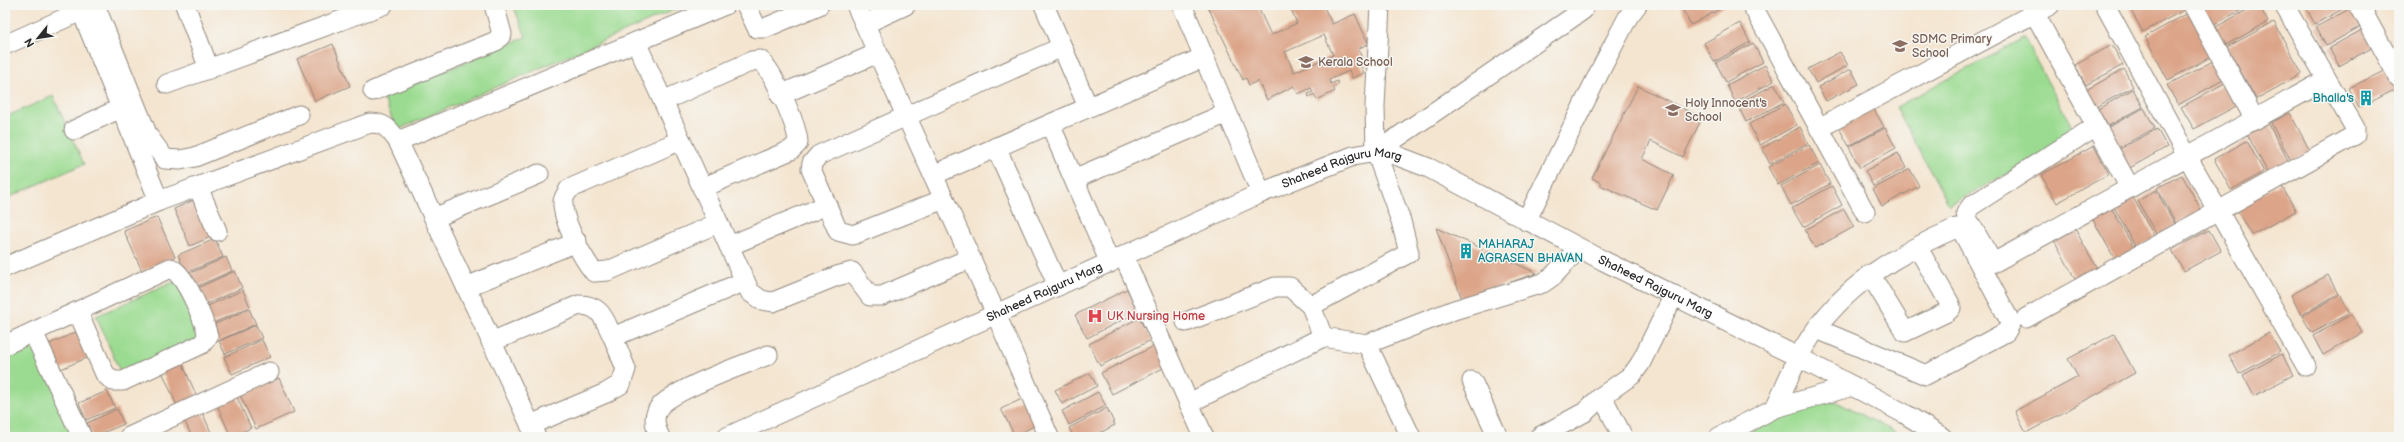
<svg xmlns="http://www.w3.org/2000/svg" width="2404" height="442" font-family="'Balsamiq Sans',sans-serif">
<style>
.green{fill:#9bdb91;stroke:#63835e}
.building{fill:#dca589;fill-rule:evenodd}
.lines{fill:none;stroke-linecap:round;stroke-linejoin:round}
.minor-casing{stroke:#90887e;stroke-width:21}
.minor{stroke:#fff;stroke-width:19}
.labels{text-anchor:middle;stroke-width:3;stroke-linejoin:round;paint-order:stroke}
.education-label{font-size:12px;fill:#785e54;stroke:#f6f6f2;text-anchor:start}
.culture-label{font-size:12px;fill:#0d838f;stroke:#f6f6f2;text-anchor:end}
.street-label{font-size:12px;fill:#2b2b2b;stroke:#f6f6f2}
.health-label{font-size:12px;fill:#be3a42;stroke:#f6f6f2;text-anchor:start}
</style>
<rect width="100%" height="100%" fill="#f6f6f2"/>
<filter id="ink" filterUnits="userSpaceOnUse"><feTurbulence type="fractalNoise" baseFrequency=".025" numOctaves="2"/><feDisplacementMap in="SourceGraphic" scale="8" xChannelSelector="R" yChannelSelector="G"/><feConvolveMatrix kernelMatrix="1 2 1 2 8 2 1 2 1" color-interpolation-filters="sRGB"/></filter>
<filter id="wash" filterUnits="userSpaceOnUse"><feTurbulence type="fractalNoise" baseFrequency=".012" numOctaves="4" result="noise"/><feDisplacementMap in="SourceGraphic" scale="16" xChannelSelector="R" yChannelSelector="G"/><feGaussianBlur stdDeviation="0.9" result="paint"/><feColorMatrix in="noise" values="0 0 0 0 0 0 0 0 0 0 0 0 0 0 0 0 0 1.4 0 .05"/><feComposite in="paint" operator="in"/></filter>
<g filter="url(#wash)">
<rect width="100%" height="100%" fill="#f4e5d0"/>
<g class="green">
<polygon points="513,5 686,5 397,130 383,97 526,37"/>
<polygon points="2024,38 2077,136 1949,205 1896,107"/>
<polygon points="53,96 84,164 5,199 5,117"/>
<polygon points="178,280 203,338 121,374 96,316"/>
<polygon points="34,344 75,437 13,437 5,419 5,357"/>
<polygon points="1823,395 1905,437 1740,437"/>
</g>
<g id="blocks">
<g class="building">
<path d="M1207 5H1257L1271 35 1297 23 1289 5H1323L1332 24 1355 14 1370 47 1368 48 1367 44 1358 49 1363 60 1359 62 1364 73 1352 78 1349 71 1329 80 1331 84 1337 81 1339 84 1333 87 1335 91 1317 100 1314 94 1309 97 1308 94 1313 92 1311 88 1298 94 1294 86 1267 100 1258 81 1249 85 1246 78 1243 80ZM1324 35 1333 55 1294 72 1285 52Z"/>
<polygon points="1680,5 1727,5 1691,25"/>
<polygon points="2138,5 2181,5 2184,10 2143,32 2130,9"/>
<polygon points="2201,5 2252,5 2212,25"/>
<polygon points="2256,5 2259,5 2268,22 2224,46 2214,28"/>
<polygon points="2308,5 2350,5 2315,24 2305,6"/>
<polygon points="2353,7 2363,25 2326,46 2316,27"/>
<polygon points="2190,12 2214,55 2168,80 2145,37"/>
<polygon points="2274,22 2302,74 2256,99 2227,47"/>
<polygon points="1740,23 1750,42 1714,62 1704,43"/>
<polygon points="2367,27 2377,45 2339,66 2329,48"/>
<polygon points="1753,43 1763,62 1726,82 1716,63"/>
<polygon points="333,44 350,86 315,101 297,59"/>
<polygon points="2112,45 2123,65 2086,85 2075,65"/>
<polygon points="1840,52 1848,65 1816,83 1808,69"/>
<polygon points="2213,61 2223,80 2178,105 2167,85"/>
<polygon points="1765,65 1774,81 1735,102 1727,85"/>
<polygon points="1851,69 1859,84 1826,101 1818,87"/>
<polygon points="2124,69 2133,87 2096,107 2086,90"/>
<polygon points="2388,69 2398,88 2359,108 2349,88"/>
<polygon points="2225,83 2238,105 2194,129 2181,107"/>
<polygon points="1775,84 1784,102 1746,122 1737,104"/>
<polygon points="1638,86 1702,118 1683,157 1651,141 1642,159 1674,175 1657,210 1600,185 1601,183 1592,178"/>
<polygon points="2133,89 2143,107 2108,126 2098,109"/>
<polygon points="1785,104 1797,125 1760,145 1749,124"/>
<polygon points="2144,108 2155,128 2118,148 2107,128"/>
<polygon points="1874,109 1884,127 1849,146 1839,128"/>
<polygon points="2290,113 2310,151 2291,161 2271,123"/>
<polygon points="2268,123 2290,164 2269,175 2247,134"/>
<polygon points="1800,127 1808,143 1770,164 1762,148"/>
<polygon points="1885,128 1896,148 1860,168 1849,147"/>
<polygon points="2157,129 2167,147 2128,169 2118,150"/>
<polygon points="2247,141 2264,172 2231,190 2214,159"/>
<polygon points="1809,145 1819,163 1778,185 1768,167"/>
<polygon points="2094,146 2109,174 2057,203 2041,175"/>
<polygon points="1898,153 1906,168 1873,186 1865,171"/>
<polygon points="1820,165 1830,184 1791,205 1781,186"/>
<polygon points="1910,169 1919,186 1882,206 1873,189"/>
<polygon points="2182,175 2202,211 2177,225 2157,188"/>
<polygon points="2280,183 2296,211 2252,235 2236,207"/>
<polygon points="1832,186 1842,205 1803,227 1792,208"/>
<polygon points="2156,190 2176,226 2157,236 2138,201"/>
<polygon points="2133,197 2155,238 2136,248 2114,207"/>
<polygon points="198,198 215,235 190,246 174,209"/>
<polygon points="2111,207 2136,252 2117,263 2092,218"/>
<polygon points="1844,209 1854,227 1815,248 1805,230"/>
<polygon points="157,217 175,257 142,271 124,231"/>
<polygon points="1436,228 1537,273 1462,299"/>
<polygon points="2075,229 2099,272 2078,284 2054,240"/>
<polygon points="2209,230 2221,251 2184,271 2172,250"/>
<polygon points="215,239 223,257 186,273 178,255"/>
<polygon points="226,257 232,271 193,288 186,275"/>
<polygon points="235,271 242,288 200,307 193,290"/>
<polygon points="2328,275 2338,294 2301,315 2291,295"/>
<polygon points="1127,289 1138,312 1087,338 1075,315"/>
<polygon points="243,290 250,307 209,325 201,309"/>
<polygon points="2340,295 2350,313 2312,333 2302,316"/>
<polygon points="249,309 256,324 216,342 209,327"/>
<polygon points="2352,314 2362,333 2323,355 2313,336"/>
<polygon points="1139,318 1151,340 1100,366 1089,344"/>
<polygon points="256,325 262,338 225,354 219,341"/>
<polygon points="80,330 91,356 54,372 43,347"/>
<polygon points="2269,333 2280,352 2239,374 2229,355"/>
<polygon points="2114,334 2135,373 2026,433 2015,411 2078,377 2068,359"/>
<polygon points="262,340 270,357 232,374 224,357"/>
<polygon points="1156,345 1167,366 1112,394 1101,373"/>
<polygon points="2282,354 2293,375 2254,396 2243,375"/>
<polygon points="181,360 197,397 177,406 161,369"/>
<polygon points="1090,373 1097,386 1062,404 1055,390"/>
<polygon points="279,378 294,412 256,429 240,395"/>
<polygon points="107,391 115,408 86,420 79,403"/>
<polygon points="234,391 251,428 231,437 215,400"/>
<polygon points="1098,392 1106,406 1069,425 1062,411"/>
<polygon points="1026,397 1040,423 1015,436 1001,409"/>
<polygon points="200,407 213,437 192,437 182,415"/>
<polygon points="1107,408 1115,425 1092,437 1074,437 1069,428"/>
<polygon points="117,409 124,424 93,437 87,423"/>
</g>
</g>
</g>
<g filter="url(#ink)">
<use href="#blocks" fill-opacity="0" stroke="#90887e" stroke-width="1"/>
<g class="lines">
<g class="minor-casing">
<g id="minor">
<polyline points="79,5 159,201"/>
<polyline points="95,5 148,136 165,159 180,160 195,157 299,115"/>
<polyline points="185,5 209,69"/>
<polyline points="746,5 757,28 765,28 819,5"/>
<polyline points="856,5 996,314 1049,437"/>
<polyline points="1044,5 1088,107"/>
<polyline points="1182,5 1261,193"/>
<polyline points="1752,5 1865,212"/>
<polyline points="2030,5 2130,188"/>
<polyline points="2105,5 2187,156 2306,366"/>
<polyline points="2193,5 2255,120"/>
<polyline points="2359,5 2399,78"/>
<polyline points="865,24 906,5"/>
<polyline points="636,42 750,292 761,300 773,302 837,276 852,272 870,296 882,296 971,258"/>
<polyline points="5,45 81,11"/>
<polyline points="167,84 383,5"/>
<polyline points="373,91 496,41 502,34 494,5"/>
<polyline points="780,95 878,53"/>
<path d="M663 101 752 61 760 60C773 70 798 127 798 143L791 150 702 188"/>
<polyline points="1050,124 1110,263"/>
<polyline points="2096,126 1971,206 1966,213 1967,218 1990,258 1995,262 2326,80"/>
<polyline points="1819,128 2050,5"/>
<polyline points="74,130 121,108"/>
<path d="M681 140 569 189C567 193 563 198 563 202 562 220 583 259 594 272L608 271 718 223"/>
<polyline points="398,141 725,5"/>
<polyline points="996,147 1058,286"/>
<polyline points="1376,152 1583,10"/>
<polyline points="933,175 1204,57"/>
<polyline points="1074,179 1227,113"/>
<polyline points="198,187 217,231"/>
<polyline points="944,199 853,235 838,231 811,169 812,163 819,155 1062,47"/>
<polyline points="434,218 539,174"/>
<polyline points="1526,221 1603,65 1628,17 1637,5"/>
<polyline points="729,246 827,205"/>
<polyline points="1124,257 1204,437"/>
<path d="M5 267 159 201 370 123C385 123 389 129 398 141L536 437"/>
<polyline points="1870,274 1905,332 1947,312 1951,308 1950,304 1918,248"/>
<polyline points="466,287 577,242"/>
<polyline points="2026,318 2355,135 2355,128 2284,5"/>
<polyline points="1186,322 1275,287 1290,287 1311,306"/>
<polyline points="33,332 82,437"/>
<polyline points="1323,337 1311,306 1409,253 1401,221 1376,152 1375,106 1380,5"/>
<path d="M491 342 579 305C602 305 604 320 613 337"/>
<polyline points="1367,344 1411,437"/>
<path d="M5 345 170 268C185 272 204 321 208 336L202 344 123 381H113L105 374 78 312"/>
<polyline points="1472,381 1498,437"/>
<polyline points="1189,403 1323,337 1367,344 1454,310 1543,283 1553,276 1579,248"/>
<path d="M1775 408C1783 391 1790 374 1798 358 1833 292 1890 257 1956 228L1962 231 2011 323 2006 332 1926 375 1817 329"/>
<polyline points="530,425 606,393 621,384 626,369 613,337 745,281"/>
<polyline points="129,437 269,372"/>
<path d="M660 437C656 429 653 419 657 411 664 392 746 364 768 355"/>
<path id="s1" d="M727 437 1261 193 1353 156 1376 152 1395 155 1429 168 1604 261 1798 357 1905 414 1942 437"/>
<polyline points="1539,437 1585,412 1602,396"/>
<polyline points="1623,437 1602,396 1632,375 1640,364 1674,295"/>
<polyline points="1719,437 1775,408 1853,386"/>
</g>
</g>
<use href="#minor" class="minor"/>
</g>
</g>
<defs>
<g id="school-bare" transform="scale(1.2)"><path d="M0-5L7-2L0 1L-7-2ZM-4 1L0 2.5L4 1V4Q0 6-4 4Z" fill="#8d6e63" stroke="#f6f6f2" stroke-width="2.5" paint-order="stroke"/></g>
<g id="building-bare" transform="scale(1.2)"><path d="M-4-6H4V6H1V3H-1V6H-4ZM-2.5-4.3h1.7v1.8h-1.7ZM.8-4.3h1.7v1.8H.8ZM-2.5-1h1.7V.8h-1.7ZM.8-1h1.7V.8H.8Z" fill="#0f9aa8" stroke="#f6f6f2" stroke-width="2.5" paint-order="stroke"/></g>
<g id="hospital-bare" transform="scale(1.2)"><path d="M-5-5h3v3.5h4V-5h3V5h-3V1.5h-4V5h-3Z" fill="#e0444e" stroke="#f6f6f2" stroke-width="2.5" paint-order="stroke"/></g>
</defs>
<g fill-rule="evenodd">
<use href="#school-bare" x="1900" y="46"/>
<use href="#school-bare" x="1306" y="62"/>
<use href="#building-bare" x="2366" y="98"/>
<use href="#school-bare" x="1673" y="110"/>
<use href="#building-bare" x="1466" y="251"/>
<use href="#hospital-bare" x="1095" y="316"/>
</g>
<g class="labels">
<g class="education-label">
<text x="1912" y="43">SDMC Primary<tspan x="1912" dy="14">School</tspan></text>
<text x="1318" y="66">Kerala School</text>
<text x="1685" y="107">Holy Innocent's<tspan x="1685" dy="14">School</tspan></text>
</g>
<g class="culture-label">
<text x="2354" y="102">Bhalla's</text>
<text x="1478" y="248" text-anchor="start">MAHARAJ<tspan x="1478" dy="14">AGRASEN BHAVAN</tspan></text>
</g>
<g class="street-label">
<text dy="4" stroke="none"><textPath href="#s1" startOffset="673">Shaheed Rajguru Marg</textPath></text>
<text dy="4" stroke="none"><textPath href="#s1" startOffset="1021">Shaheed Rajguru Marg</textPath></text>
<text dy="4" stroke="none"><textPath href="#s1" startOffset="349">Shaheed Rajguru Marg</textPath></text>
</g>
<g class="health-label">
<text x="1107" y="320">UK Nursing Home</text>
</g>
</g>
<rect width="2404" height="442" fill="none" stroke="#f6f6f2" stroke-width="20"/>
<g transform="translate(38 38) rotate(240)" stroke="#f6f6f2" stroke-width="3" paint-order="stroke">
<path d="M0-3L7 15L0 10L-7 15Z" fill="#2b2b2b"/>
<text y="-6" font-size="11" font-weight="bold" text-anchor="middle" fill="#2b2b2b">N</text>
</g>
</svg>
